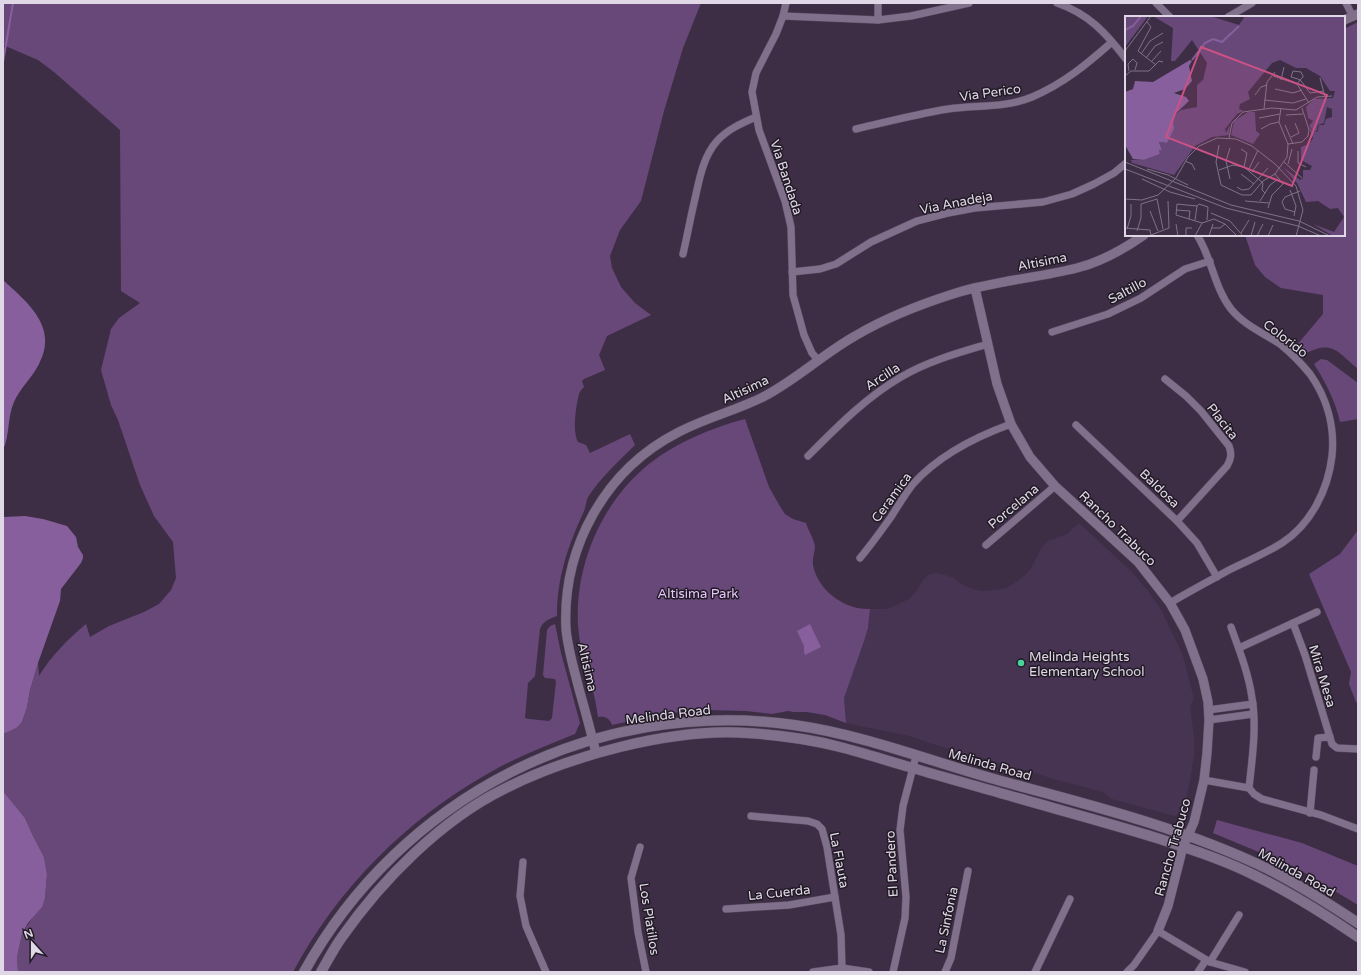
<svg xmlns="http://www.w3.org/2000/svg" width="1361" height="975" font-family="'Varela Round',sans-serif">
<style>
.built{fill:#473452}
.green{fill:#684879}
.water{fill:#865f9c}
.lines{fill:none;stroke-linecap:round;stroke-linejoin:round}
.stream{stroke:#865f9c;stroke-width:2}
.minor-casing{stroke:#594c60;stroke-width:8}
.tertiary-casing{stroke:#594c60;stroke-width:10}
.secondary-casing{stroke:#594c60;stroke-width:11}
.minor{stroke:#81708b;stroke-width:7}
.tertiary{stroke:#81708b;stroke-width:9}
.secondary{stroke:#81708b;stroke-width:10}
.poi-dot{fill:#49d49c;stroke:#201a24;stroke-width:1.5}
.labels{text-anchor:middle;stroke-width:3;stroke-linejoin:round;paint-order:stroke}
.street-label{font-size:13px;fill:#e1d8e7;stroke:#201a24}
.park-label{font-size:13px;fill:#e6c5fa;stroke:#201a24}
.poi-label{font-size:13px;fill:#e1d8e7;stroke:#201a24;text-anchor:start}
.inset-river{fill:none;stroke:#865f9c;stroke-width:2}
.inset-road{fill:none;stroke:#7f7286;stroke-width:1}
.view{fill:#cb5285;fill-opacity:0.15;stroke:#cb5285;stroke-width:2}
.inset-edge{fill:none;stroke:#e1d8e7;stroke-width:2}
</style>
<rect width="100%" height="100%" fill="#3d2e46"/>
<polygon class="built" points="1079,523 1132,572 1148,591 1162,611 1183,656 1194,699 1190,706 1194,737 1194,755 1190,781 1183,812 1174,816 1112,799 1103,792 1053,779 1027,770 1003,765 984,758 958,752 909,736 846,723 844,698 868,628 870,609 886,609 897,605 909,599 917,590 923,580 929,574 936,573 945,575 954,578 959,583 973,589 981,591 996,590 1006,588 1018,581 1026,574 1032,567 1042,547 1048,541 1067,534"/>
<g class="green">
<path d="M3 3H701L683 48 664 111 641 201 620 230 610 256 612 268 621 287 635 303 651 315 607 336 599 355 605 370 584 379 582 381 584 387C582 389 580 391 579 394 576 406 572 432 578 442L586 445 590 453 630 434 635 445C619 461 601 477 588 497 586 501 586 506 584 511 568 546 557 577 557 616 549 619 543 621 540 629L535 676 528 683 525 718 529 719 549 721 552 718 556 682 555 679 545 678 543 675 547 630 550 626 555 624 561 653 580 723 575 734C546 746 516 757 489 773 406 820 338 888 293 972H18L17 957 22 934 45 898 47 874 44 857 33 836 25 818 3 791V734L15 728 22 722 27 707 30 690 38 663 39 676C51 656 68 639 86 624L90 637 109 626 144 612 159 604 171 590 176 578 173 542 154 516 140 485 118 420 111 405 101 370 111 329 119 318 140 303 121 291 120 130 54 72 38 60 3 45Z"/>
<path d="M1358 22V369C1338 353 1333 339 1305 354L1296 346 1323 314V295L1281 288 1265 277 1255 265 1245 235H1344V29Z"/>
<path d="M1321 359 1327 360 1358 383V419L1340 422C1335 400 1326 383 1314 364Z"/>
<path d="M745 419 769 487 781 508 785 514 793 519 806 523C808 530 814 539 815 546 815 552 812 559 813 565 818 591 845 610 870 609L868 628 864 641 844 698 846 723 825 715 807 712H793L788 711 772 714 746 711 710 710 668 713 612 725C610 719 605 715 598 717 597 711 596 705 595 699 593 691 590 683 588 676 583 659 579 642 578 625 575 564 602 502 649 464 677 442 711 428 745 419Z"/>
<polygon points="1358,530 1358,704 1356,702 1349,684 1351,672 1309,574 1340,554"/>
<polygon points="1217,820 1302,843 1358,866 1358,905 1295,867 1213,833"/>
</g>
<g class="water">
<path d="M3 280C27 302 59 327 39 364 32 378 20 388 14 402 7 418 10 435 3 450Z"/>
<polygon points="25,516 43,519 67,526 76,537 78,547 83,555 83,558 81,563 61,589 60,601 38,663 30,690 27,707 22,722 16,728 3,734 3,517"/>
<polygon points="810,624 821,647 805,655 804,652 804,646 797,631"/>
<polygon points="3,791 25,818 33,836 44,857 47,874 45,898 42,907 28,923 22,934 17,957 18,972 3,972"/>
</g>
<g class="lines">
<polyline class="stream" points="3,62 13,3"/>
<g class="minor-casing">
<g id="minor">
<polyline points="786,3 783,16 776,34 756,73 752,92 759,130 785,201 791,227 793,295 804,335 812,353 818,360"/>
<polyline points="878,3 878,20"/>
<path d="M1057 3C1089 14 1106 33 1126 59"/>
<polyline points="1156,3 1170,17"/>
<polyline points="1346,3 1353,17"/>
<polyline points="783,16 878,20 911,16 969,3"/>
<polyline points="1228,17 1252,3"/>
<path d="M856 129C886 122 917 114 948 109 976 105 1006 108 1032 97 1063 84 1087 64 1112 42"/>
<path d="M683 254C687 237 690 220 694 203 699 182 702 158 717 141 728 129 742 123 756 117"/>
<polyline points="792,272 820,269 836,264 871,242 917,221 948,213 975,208 1043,202 1072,194 1094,184 1114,173 1126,163"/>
<polyline points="1052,332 1108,314 1141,298 1185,269 1210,261"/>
<path d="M1165 379 1186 396 1201 411 1229 446C1232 454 1231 459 1227 466L1177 521"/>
<polyline points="1076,425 1177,521 1197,543 1217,577"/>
<path d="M808 456C837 427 865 398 901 377 928 361 958 353 988 344"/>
<polyline points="986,545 1055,486"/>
<path d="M860 558C871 545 881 531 891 517 898 506 905 494 913 484 939 455 975 437 1011 424"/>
<path d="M1170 603C1190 591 1211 580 1231 569 1248 561 1266 553 1282 543 1311 524 1328 490 1332 456 1335 427 1327 398 1310 374 1301 363 1291 353 1280 344 1263 333 1244 325 1231 309 1214 287 1212 258 1197 235"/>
<polyline points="1293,623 1305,655 1332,744 1337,748 1358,749"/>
<path d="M1231 627C1239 649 1249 675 1252 698 1257 726 1252 760 1249 788L1254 794 1262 799 1321 815 1358 829"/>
<polyline points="1239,648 1317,612"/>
<polyline points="1208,710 1253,704"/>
<polyline points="1209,720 1253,714"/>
<polyline points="1316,757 1318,738 1330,737"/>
<polyline points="1204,780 1249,788"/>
<polyline points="1310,813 1314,770"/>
<polyline points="751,816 808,821 817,824 822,829 827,847 841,935 842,968"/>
<polyline points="640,847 631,878 638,932 646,972"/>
<polyline points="523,862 520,896 526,926 546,972"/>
<polyline points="726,909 789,905 835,897"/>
<polyline points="1210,962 1239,915"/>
<polyline points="813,972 842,968 869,972"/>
<polyline points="893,972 905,918 906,897 900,830 903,806 916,756"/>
<polyline points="945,972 951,958 968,871"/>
<polyline points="1035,972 1070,899"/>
<polyline points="1127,972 1134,965 1158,931 1210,962 1245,972"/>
<polyline points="1198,972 1206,960"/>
</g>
</g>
<g class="tertiary-casing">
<g id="tertiary">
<polyline points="1344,20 1358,14"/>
<polyline points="975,288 997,384 1011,424 1030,457 1055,486 1138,562 1170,603 1185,630 1203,679 1208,702 1209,720 1207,753 1204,780 1194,822 1183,847 1168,906 1158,931"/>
<path d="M596 753C591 732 585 710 579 689 574 669 568 650 566 629 562 548 605 470 677 433 705 418 735 411 763 397 796 380 823 354 855 336 887 317 921 304 956 293 995 281 1037 278 1077 268 1101 262 1124 249 1144 235"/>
</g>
</g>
<g class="secondary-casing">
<g id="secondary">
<path d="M304 972C401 797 594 697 794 725 865 735 932 762 1001 781 1090 805 1183 828 1266 868 1298 884 1328 903 1358 923"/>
<path d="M321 972C328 960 334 948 342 937 382 880 441 820 504 789 541 770 580 757 620 747 661 737 705 730 747 733 778 735 810 739 840 747 864 753 888 761 913 768 946 778 980 787 1014 797 1063 811 1112 824 1160 839 1193 850 1227 861 1258 877 1293 894 1326 915 1358 937"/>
</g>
</g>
<use href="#minor" class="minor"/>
<use href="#tertiary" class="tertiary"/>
<use href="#secondary" class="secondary"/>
</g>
<circle class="poi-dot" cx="1021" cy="663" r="4"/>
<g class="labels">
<g class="street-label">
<text transform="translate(990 92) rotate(-8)" y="5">Via Perico</text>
<text transform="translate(787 177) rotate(72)" y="5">Via Bandada</text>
<text transform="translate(956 202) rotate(-11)" y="5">Via Anadeja</text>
<text transform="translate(1042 261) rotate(-11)" y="5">Altisima</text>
<text transform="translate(1127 290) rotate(-28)" y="5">Saltillo</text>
<text transform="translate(1286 338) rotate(38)" y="5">Colorido</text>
<text transform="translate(882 376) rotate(-33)" y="5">Arcilla</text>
<text transform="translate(745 389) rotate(-25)" y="5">Altisima</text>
<text transform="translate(1223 421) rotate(52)" y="5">Placita</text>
<text transform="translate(1160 488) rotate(44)" y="5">Baldosa</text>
<text transform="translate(891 497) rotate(-54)" y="5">Ceramica</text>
<text transform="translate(1013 506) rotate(-40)" y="5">Porcelana</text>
<text transform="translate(1118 528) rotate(44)" y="5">Rancho Trabuco</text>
<text transform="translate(588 667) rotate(77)" y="5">Altisima</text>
<text transform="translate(1323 676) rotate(73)" y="5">Mira Mesa</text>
<text transform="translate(668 714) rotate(-7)" y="5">Melinda Road</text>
<text transform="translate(990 764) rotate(16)" y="5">Melinda Road</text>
<text transform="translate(1172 847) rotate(-74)" y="5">Rancho Trabuco</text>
<text transform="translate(840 860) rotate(79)" y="5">La Flauta</text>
<text transform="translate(891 864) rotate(-93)" y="5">El Pandero</text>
<text transform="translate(1297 872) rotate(29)" y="5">Melinda Road</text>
<text transform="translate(779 892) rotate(-6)" y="5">La Cuerda</text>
<text transform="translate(650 919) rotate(81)" y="5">Los Platillos</text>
<text transform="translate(946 920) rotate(-78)" y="5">La Sinfonia</text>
</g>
<g class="park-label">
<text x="698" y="598">Altisima Park</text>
</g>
<g class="poi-label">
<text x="1029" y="661">Melinda Heights<tspan x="1029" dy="15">Elementary School</tspan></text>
</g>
</g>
<g transform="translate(1125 16)">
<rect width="220" height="220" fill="#3d2e46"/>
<path d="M0 0H23L0 31ZM28 0H85L114 9 120 0H220V220H208L188 208 209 216 219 201 213 192 205 193 193 185 181 186 172 167 158 151 175 164 178 162V154H185L187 150 176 144V131L184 128 188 122 184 111 189 116H192L193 115 194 109H199L201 103 207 101V93L202 91 199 107 193 109 192 115 190 116 184 110 188 105 183 102 181 91 189 83 208 82 210 75H205L195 60 181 52H171L155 44 147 47 123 76 125 83 115 88 114 93 119 95 112 98 100 113 101 117 105 109 104 119 87 121 70 130 49 159 7 147 6 144H19L35 138 34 134H37L34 126 42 127 49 112 48 100 56 94 72 91V69L78 64 82 47 67 24 50 45H46L48 12ZM123 96H130L131 115 135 118 128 128 106 119 109 105Z" fill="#684879"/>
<path d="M65 44 67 45 64 50 67 65 60 73 49 77 61 81 64 85 48 100 49 113 42 127 34 126 37 134H34L35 138 19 144 8 143 0 129V76L8 73 10 65 28 66Z" fill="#865f9c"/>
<path class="inset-river" d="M0 14 8 10 16 0M67 44 80 27 88 23 97 26 114 10"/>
<path class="inset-road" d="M22 6 26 11 13 35 31 49M0 35 26 0M16 38 25 25 38 17M21 42 30 30 38 26M26 46 36 35M4 55 3 48 8 43 12 47 10 54M0 60 6 55H24L34 45 38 46M148 60 172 68 184 87M195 62 200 81M156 64 159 51M172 68 175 64 178 61V60L176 56 168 55 166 61 173 63 175 64 177 66 185 77 199 75M150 73 168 77 177 74M130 79 136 71 142 69M139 84 168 87 181 83M139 93 142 66 150 56M161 99 178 98M134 102 155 98M160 109 168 128M136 113 145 108 154 106M166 121 174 117 170 107M104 122 107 107 118 96 147 92 171 94 192 81 207 80M163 128 177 126 183 120 184 114 177 92M94 129 91 146 96 169 117 179H126L138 165 150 158 162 141 163 128 154 106 156 92M105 132 101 145 105 163M116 133 122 137 119 151M173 135V147L181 151M60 145 67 148 70 154M0 146 106 189 174 205 205 220M159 146 177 162M163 148 167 133M0 153 101 192 173 210 196 220M22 153 43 159 63 169M124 153 133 134M94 154 108 149 119 151 138 167 137 174 140 177M127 156 134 146M116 158 129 168M17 163 45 176 70 183M112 171 117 174 124 173 143 152M165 174 171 190 169 200M0 183 17 184 33 179 51 162 63 141 74 130 92 122 111 123 127 130 150 148 171 170 178 194 171 220M120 185 144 187M135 185 145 169 153 163M72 190 52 188 51 199 77 207M72 190 74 188 83 191 82 204M143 192 147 179 158 168 150 158M51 194 65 195 64 203M25 195 33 215M170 196 160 193 157 186 160 181 175 175M86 197 105 205 118 220M70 204 72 190M51 208 53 220M0 212 25 214 26 220M87 212H95L100 208M2 213 6 200V188M12 215 16 202V188L32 183 38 213M116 217 124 204M26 219 44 212 43 185M61 220V212H67M70 220 77 207 89 203 100 208 112 220M84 220 88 208M126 220 130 206M132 220 138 208M143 220 148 209"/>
<path class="view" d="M76 31 202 79 167 170 41 121Z"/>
<rect width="220" height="220" class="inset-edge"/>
</g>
<rect width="1361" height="975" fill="none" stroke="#e1d8e7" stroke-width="8"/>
<g transform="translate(32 943) rotate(339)" stroke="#201a24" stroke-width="3" paint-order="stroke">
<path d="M0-3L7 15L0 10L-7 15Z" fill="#e1d8e7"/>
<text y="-6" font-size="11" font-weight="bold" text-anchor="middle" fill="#e1d8e7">N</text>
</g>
</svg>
